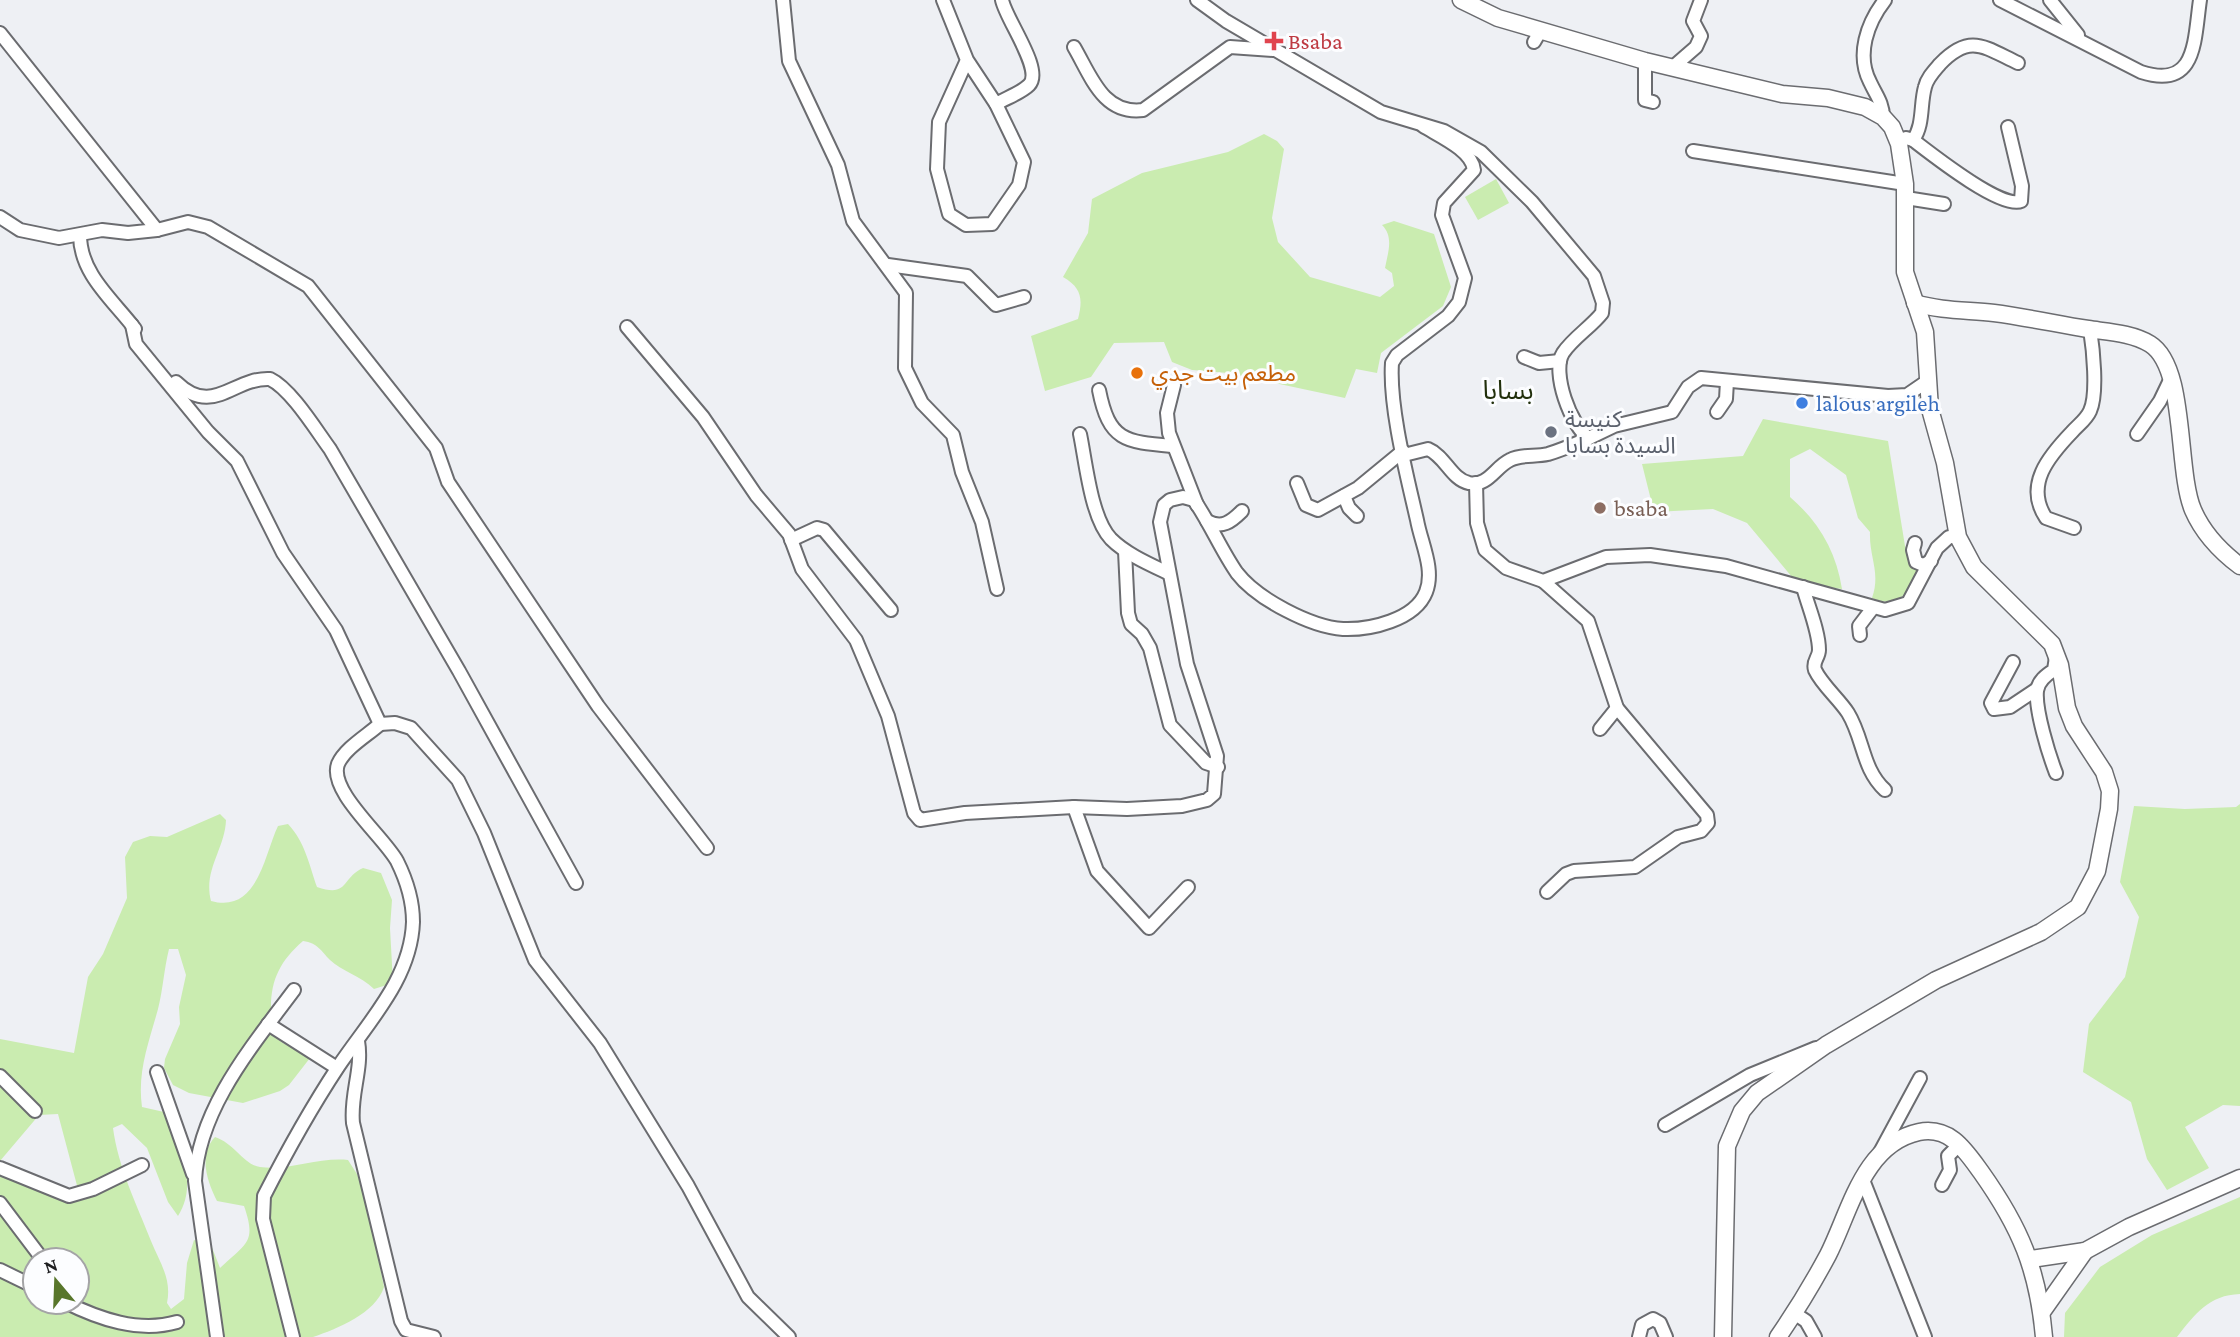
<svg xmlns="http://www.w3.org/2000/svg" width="2240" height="1337" font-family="'Crimson Pro','Noto Sans Arabic',serif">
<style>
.green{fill:#caecb0;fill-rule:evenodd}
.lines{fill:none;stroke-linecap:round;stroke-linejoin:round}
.minor-casing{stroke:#6b6c70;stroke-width:16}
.tertiary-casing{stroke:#6b6c70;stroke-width:19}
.minor{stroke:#fff;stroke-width:12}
.tertiary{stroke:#fff;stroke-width:16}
.health-dot{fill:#e0444e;stroke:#fcfdff;stroke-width:2.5}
.food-dot{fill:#e8710a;stroke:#fcfdff;stroke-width:2.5}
.shop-dot{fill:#3f7fe0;stroke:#fcfdff;stroke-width:2.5}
.worship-dot{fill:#6b7280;stroke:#fcfdff;stroke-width:2.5}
.education-dot{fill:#8d6e63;stroke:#fcfdff;stroke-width:2.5}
.labels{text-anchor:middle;stroke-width:6;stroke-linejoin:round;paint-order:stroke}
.health-label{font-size:23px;fill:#be3a42;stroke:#fcfdff;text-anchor:start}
.food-label{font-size:23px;fill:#c56008;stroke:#fcfdff;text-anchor:start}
.shop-label{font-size:23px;fill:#366cbe;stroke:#fcfdff;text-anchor:start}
.worship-label{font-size:23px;fill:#5b616d;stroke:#fcfdff;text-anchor:start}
.education-label{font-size:23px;fill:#785e54;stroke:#fcfdff;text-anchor:start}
.quarter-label{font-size:26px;fill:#22300c;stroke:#fcfdff}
</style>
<rect width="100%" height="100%" fill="#eef0f4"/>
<g class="green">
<path d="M1264 134 1277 141 1284 149 1272 218 1278 242 1310 277 1380 297 1394 286 1392 273 1385 268C1388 252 1394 237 1382 225L1394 221 1434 234 1451 287 1443 306 1381 353 1377 373 1356 369 1345 398 1228 373 1192 370 1172 362 1164 342 1114 343 1091 377 1045 391 1031 336 1078 319C1083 299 1082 288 1063 277L1088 233 1092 199 1142 173 1228 152Z"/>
<polygon points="1496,179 1509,203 1478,220 1465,197"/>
<path d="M1763 419 1888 441 1905 546 1918 573C1908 594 1897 609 1872 598 1881 572 1869 558 1870 532L1858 518 1846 475 1810 449 1790 459V497C1819 522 1836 551 1842 589L1797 583 1747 523 1713 509 1654 512 1642 464 1743 456Z"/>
<polygon points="2240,804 2240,1106 2223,1105 2185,1127 2209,1168 2167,1190 2147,1159 2131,1102 2083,1072 2089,1024 2125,977 2139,917 2120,882 2134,806 2185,809 2236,807"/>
<path d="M220 814 226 820C225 849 203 870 211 901 258 914 264 855 278 826L288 824C305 842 309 864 317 887 349 898 341 878 363 868L381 873 392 900 390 928 393 983 374 989C361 976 341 971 330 960 321 951 318 943 303 941 281 960 271 979 271 1007 271 1018 270 1030 278 1039 287 1049 303 1046 310 1058L289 1085 280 1091 243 1103 189 1093 173 1085 164 1068 165 1059 180 1024 179 1007 186 975 178 949H169C164 969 163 989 158 1009 149 1042 137 1072 142 1107L164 1112 167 1116C179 1150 199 1182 178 1216L168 1202 147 1148 122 1124 113 1128C118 1167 137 1205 151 1241 160 1263 172 1279 167 1303L171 1309 184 1299 187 1263 194 1240 211 1245 220 1268C246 1243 257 1243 244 1206L217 1201C207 1181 198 1155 215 1137 234 1143 244 1165 260 1167 290 1171 318 1157 348 1160L357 1174 367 1203 384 1287C376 1313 337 1329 313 1337H0V1165L79 1193 58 1114 39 1115 0 1161V1039L74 1053 88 977 103 954 127 898 125 857 133 842 150 836 167 837ZM35 1260H77V1302H35Z"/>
<path d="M2240 1197V1294C2209 1295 2195 1314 2177 1337H2064L2065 1313 2100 1267 2152 1235Z"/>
</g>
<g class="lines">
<g class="minor-casing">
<g id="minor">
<polyline points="783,0 789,61 838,165 853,221 906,293 905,368 922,403 953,435 962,472 982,522 997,589"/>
<polyline points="943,0 967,60 996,104 1024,162 1019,185 992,224 966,225 949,214 937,169 939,122 967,60"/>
<path d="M1197 0 1226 21 1381 112 1444 131 1481 152 1532 202 1594 276 1603 303 1602 313C1591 327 1573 338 1563 353 1551 372 1571 427 1589 438L1614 426 1672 412 1688 387 1701 378 1888 396 1907 395 1926 382"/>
<path d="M2000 0 2141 72C2197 90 2194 41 2200 0"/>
<polyline points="2050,0 2078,35"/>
<polyline points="0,33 157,230 128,233 102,230 59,238 20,230 0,217"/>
<polyline points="1534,42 1541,30"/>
<path d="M1074 47C1091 76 1103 115 1143 110L1230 47 1273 50"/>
<polyline points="1645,61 1645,100 1653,102"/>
<polyline points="1673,67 1696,47 1701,36 1693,21 1701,0"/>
<path d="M996 104C1006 98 1021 93 1029 85 1044 70 1006 20 1002 0"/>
<path d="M1883 117C1883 103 1876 95 1870 82 1856 55 1867 23 1885 0"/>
<path d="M1906 138 1913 140C1924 125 1920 104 1925 87 1927 78 1934 71 1940 64 1970 33 1984 47 2018 63"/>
<path d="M1913 140C1930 153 2002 210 2021 201L2022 186 2008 127"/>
<polyline points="1693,151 1905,184"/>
<polyline points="1906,198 1944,204"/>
<polyline points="157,230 188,222 208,227 308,286 436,448 448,482 598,706 707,848"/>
<path d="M80 235C80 274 113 300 135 329"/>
<polyline points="888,265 967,276 996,305 1024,297"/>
<polyline points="132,325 136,344 208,432 237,461 283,553 336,630 380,724 395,723 411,728 458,780 484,833 535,960 600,1043 688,1186 748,1297 789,1337"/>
<path d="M627 327 703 417 756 495 789 534 802 569 856 640 888 716 914 813 920 820 965 813 1074 807 1127 809 1182 806 1207 800 1214 794 1217 756 1187 664 1160 522 1164 505 1170 500 1183 497 1194 500C1210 523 1221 550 1237 573 1257 599 1311 627 1343 629 1370 630 1415 620 1426 592 1435 569 1421 543 1417 520 1407 476 1389 407 1392 363L1397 355 1448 316 1459 302 1465 278 1442 215 1444 203 1474 170C1472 150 1439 136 1423 126"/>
<polyline points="1524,357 1539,363 1560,361"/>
<path d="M176 382C213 418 233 377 270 379 291 389 316 430 330 449L459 671 576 883"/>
<polyline points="1174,385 1167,413 1169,433 1197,505"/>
<path d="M1099 390C1109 441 1125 442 1173 446"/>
<polyline points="1717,412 1726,399 1727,381"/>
<path d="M1080 434C1086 463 1091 518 1111 539 1126 554 1149 564 1168 573"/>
<polyline points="2137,434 2160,401 2171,378"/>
<path d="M1404 455 1428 449C1445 456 1452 480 1469 483 1488 487 1495 467 1510 460 1521 454 1535 457 1548 454 1562 450 1575 444 1589 438"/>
<polyline points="1297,483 1306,505 1318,510 1358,488 1403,451"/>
<polyline points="1476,483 1477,523 1485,550 1506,568 1543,581 1606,557 1650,555 1726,566 1885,610 1908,603 1937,548 1949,537 1958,537"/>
<polyline points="1344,496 1349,508 1357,516"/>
<path d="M1207 521C1222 529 1231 522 1242 511"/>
<path d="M2074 528 2046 518C2024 485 2049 456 2072 432 2078 425 2086 420 2090 411 2098 394 2093 348 2090 329"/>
<polyline points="791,540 817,528 824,530 891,610"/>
<polyline points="1915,543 1913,550 1916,562 1923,565 1931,561"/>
<polyline points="1125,551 1128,613 1131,624 1142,634 1150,648 1170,725 1206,763 1218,767"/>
<polyline points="1543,581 1588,621 1617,708 1707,815 1708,823 1701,831 1678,837 1635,867 1574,871 1566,874 1547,892"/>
<path d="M1803 587C1808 606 1819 631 1819 650 1819 658 1812 661 1815 670 1822 685 1839 699 1848 713 1864 739 1862 769 1885 790"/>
<polyline points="1860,635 1859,626 1872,609"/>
<path d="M2056 657 2054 670C2046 675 2038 681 2037 691 2035 710 2049 755 2056 773"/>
<polyline points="2013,662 1991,703 1994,709 2010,707 2037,689"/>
<polyline points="1600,729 1617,708"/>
<polyline points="1074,807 1097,871 1149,928 1188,887"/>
<polyline points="268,1024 337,1068"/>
<path d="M358 1041C363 1069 350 1094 353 1123L401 1321 406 1330 434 1337"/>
<polyline points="157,1072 193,1174"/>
<polyline points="0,1076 35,1111"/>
<polyline points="1665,1125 1750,1075 1816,1048"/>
<polyline points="1879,1154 1920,1078"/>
<polyline points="0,1168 69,1196 93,1189 142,1165"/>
<polyline points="1863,1180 1925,1337"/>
<polyline points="1942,1185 1950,1170 1948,1156 1960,1144"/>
<polyline points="0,1203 43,1260"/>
<polyline points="0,1270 35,1287"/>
<path d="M65 1302C99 1319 139 1333 177 1322"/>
<polyline points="1794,1313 1806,1321 1815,1337"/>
<path d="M217 1337 195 1181C198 1109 253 1045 294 990"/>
<path d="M293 1337 263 1219 264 1196C286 1153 311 1108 338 1067 368 1022 411 979 413 922 413 902 406 879 397 861 384 837 328 791 338 764 345 748 368 735 380 724"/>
<polyline points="1639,1337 1642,1325 1653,1319 1660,1323 1666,1337"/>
</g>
</g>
<g class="tertiary-casing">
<g id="tertiary">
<polyline points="1461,0 1498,18 1645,61 1782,94 1828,98 1865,107 1883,117 1892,127 1899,144 1905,184 1905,272 1925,332 1930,409 1945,463 1958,537 1974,567 2052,644 2060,665 2067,708 2074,726 2104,772 2110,791 2109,809 2097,871 2078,907 2041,932 1936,980 1826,1045 1757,1093 1742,1111 1727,1146 1723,1337"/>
<path d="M1915 303C1941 311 1967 310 1994 313 2025 317 2057 324 2088 329 2108 332 2132 333 2150 344 2187 367 2176 470 2193 510 2203 533 2220 551 2240 566"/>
<polyline points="2031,1259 2085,1251 2129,1227 2240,1178"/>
<polyline points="2042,1312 2085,1251"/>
<path d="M1778 1337C1796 1311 1813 1283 1828 1255 1850 1212 1863 1144 1919 1132 1950 1126 1965 1150 1981 1172 2020 1227 2038 1269 2044 1337"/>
</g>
</g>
<use href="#minor" class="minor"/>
<use href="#tertiary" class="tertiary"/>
</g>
<path class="health-dot" d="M1270.5 30.5h7v7h7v7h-7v7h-7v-7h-7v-7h7z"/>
<circle class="food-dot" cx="1137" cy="373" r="7"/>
<circle class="shop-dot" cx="1802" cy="403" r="7"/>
<circle class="worship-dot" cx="1551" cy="432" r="7"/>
<circle class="education-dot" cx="1600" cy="508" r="7"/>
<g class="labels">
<g class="health-label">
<text x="1288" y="49">Bsaba</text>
</g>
<g class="food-label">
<text x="1151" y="381">مطعم بيت جدي</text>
</g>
<g class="shop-label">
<text x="1816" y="411">lalous argileh</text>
</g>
<g class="worship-label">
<text x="1565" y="427">كنيسة<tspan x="1565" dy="26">السيدة بسابا</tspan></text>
</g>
<g class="education-label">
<text x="1614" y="516">bsaba</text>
</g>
<g class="quarter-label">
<text x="1508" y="399">بسابا</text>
</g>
</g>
<g transform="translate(56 1281) rotate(341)"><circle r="33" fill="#fcfdff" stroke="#a4a4a6" stroke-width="2"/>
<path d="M0-5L12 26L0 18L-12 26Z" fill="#58762b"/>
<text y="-10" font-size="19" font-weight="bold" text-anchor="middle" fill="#1f1f21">N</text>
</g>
</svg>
